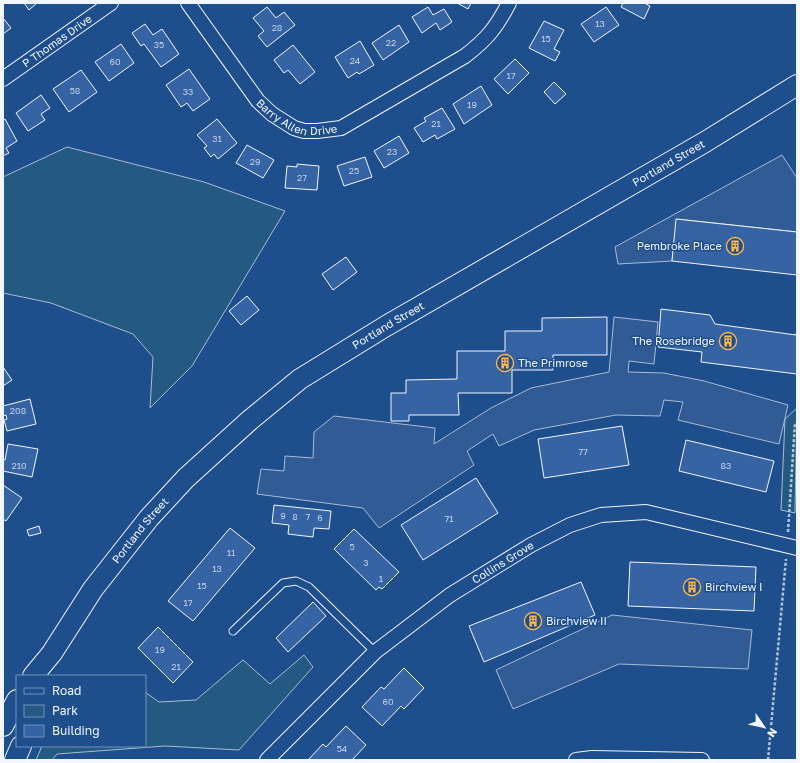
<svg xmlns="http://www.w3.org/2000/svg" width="800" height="763" font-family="'Golos Text',sans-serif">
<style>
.green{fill:#245a82;stroke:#a8bbd7}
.parking{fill:#305b95;stroke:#a8bbd7}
.building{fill:#3563a3;stroke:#f2f6ff}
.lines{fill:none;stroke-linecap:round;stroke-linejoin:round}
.service-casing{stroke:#f2f6ff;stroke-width:9}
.minor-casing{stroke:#f2f6ff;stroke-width:16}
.secondary-casing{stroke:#f2f6ff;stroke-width:22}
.path{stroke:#b3c4dc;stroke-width:2.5;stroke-dasharray:3 2;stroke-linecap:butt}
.service{stroke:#1f4e8c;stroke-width:7}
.minor{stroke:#1f4e8c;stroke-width:14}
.secondary{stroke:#1f4e8c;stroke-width:20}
.labels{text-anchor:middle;stroke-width:3;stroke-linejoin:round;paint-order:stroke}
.number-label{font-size:9px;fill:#c3d1e8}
.street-label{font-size:11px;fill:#f2f6ff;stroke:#1f4e8c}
.poi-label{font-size:11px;fill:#f2f6ff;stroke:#1f4e8c;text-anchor:start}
</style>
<rect width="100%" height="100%" fill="#1f4e8c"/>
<g class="green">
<polygon points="67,147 204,182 285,211 192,366 150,408 153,357 133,334 51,303 3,293 3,177"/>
<polygon points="797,408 795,513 781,510 785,419"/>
<polygon points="304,655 313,667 239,750 165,746 57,754 52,760 36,760 42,746 145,746 145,692 159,702 196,700 243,660 270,684"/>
</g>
<g class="parking">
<polygon points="782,155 797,178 797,232 677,219 672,261 618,264 615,247"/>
<polygon points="614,317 658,322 654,364 629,361 628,372 664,373 704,381 788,405 779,444 678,420 683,402 664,400 660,416 616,415 534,430 499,446 493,434 467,451 474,465 379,528 363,508 257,494 261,469 284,471 285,456 313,458 314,432 334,416 435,428 434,444 491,408 531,388 609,372"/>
<polygon points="612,615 752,630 748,669 619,664 513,709 496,670"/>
</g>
<g class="building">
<polygon points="24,3 37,3 29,10"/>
<polygon points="457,3 471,3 468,9"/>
<polygon points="623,3 647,3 646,4 650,6 644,19 621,7"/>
<polygon points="267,7 276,18 284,12 295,25 267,47 258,36 264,31 253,18"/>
<polygon points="428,7 433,15 444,9 452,22 440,30 436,23 422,33 412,17"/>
<polygon points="606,7 619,25 594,42 581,24"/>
<polygon points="3,18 11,28 3,34"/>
<polygon points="544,21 564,30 554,49 560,52 555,61 529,48"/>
<polygon points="145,24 153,35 162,29 179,54 161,67 144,44 141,46 132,33"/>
<polygon points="399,25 409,42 383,60 372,43"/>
<polygon points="360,41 374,65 359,74 357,72 348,78 335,57"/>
<polygon points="121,44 134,63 109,81 95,62"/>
<polygon points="293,45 315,72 300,84 288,70 284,73 274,60"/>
<polygon points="515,59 529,73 508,94 494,79"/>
<polygon points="189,69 210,99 193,111 187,103 181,107 166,85"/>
<polygon points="81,70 97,92 69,112 53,89"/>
<polygon points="554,82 566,94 555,104 544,92"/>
<polygon points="481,86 492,105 464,124 453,104"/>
<polygon points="41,95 50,108 41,114 45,120 28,131 16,113"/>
<polygon points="442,108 455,129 437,139 435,135 423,142 414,128 426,121 424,118"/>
<polygon points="5,119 17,141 6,148 9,153 3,156 3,120"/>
<polygon points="217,119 237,143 218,159 214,154 211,157 204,148 207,146 197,135"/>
<polygon points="399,136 409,153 384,168 374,151"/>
<polygon points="247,145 274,160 263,178 236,163"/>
<polygon points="365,157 372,177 344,186 337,166"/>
<polygon points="297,164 319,166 317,190 285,188 287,166 297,167"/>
<polygon points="676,219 797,232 797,275 672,261"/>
<polygon points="346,257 357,272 333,290 322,274"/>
<polygon points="247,296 259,310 241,325 229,311"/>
<polygon points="661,309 710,315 715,324 796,335 797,330 797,374 701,362 702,352 658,347"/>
<polygon points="607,317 607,355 553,355 553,370 512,370 512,393 458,393 459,415 409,415 409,421 391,421 391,393 406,393 406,380 457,379 457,351 505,351 505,331 542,331 542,318"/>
<polygon points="3,367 12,380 3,386"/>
<polygon points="30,399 36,424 7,431 4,420 7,419 6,415 3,416 3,406"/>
<polygon points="622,426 629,465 544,478 538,439"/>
<polygon points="686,440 774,461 766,492 679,471"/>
<polygon points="8,444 38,449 32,477 3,471 3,459 5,460"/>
<polygon points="476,478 498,513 423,560 401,525"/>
<polygon points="3,485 22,498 6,521 3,519"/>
<polygon points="274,505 331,511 329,529 314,528 313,537 288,534 289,525 272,523"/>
<polygon points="39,526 41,533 29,536 27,530"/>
<polygon points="230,528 255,548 193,621 168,601"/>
<polygon points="354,529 399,572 382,589 379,587 376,590 334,549"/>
<polygon points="630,562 756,567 754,611 628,606"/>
<polygon points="581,582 595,615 484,662 469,626"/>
<polygon points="313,602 326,616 288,652 276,638"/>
<polygon points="158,627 193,662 173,683 138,648"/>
<polygon points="404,668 424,688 404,709 401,706 382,726 362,707 381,687 384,689"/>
<polygon points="346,726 366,745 352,760 308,760 323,744 326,747"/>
</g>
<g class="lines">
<g class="service-casing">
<polyline id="service" points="233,631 283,583 296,581 309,587 375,652"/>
</g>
<g class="minor-casing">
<g id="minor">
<path id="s1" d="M188 3 258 101 272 114 294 128 304 131H317L341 128 465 56C487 39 496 28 509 3"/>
<path id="s2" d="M3 79 111 3"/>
<path id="s3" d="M267 760 375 652 450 595 531 545 570 525 601 515 646 512 797 548"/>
<polyline points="576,760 592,758 702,760"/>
</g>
</g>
<g class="secondary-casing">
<g id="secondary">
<path id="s4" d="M33 676 52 653 93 589 149 518 186 478 250 420 300 379 386 326 705 142 797 85"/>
<polyline points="3,726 17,700"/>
<polyline points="15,760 21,746"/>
</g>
</g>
<g class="path">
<polyline points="788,532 795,423 797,423"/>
<polyline points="768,760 786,559"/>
</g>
<use href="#service" class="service"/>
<use href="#minor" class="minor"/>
<use href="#secondary" class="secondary"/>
</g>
<defs>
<g id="building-ring" transform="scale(0.9)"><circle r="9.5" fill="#1f4e8c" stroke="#ffb74d" stroke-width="1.5"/><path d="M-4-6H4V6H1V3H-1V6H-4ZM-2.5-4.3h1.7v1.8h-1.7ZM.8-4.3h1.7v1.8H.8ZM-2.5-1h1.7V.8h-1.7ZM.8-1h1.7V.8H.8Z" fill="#ffb74d"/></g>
</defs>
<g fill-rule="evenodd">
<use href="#building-ring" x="735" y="246"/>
<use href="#building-ring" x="728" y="341"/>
<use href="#building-ring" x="505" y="363"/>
<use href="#building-ring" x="692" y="587"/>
<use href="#building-ring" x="533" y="621"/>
</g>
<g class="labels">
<g class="number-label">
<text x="600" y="27">13</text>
<text x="277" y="31">28</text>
<text x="546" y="42">15</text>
<text x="391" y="46">22</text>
<text x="159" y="48">35</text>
<text x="355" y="64">24</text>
<text x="115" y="65">60</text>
<text x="511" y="79">17</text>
<text x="75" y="94">58</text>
<text x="188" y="95">33</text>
<text x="472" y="108">19</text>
<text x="436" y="127">21</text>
<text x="217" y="142">31</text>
<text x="392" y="155">23</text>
<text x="255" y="165">29</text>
<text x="354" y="174">25</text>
<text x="302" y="181">27</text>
<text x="18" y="414">208</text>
<text x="583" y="455">77</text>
<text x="19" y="469">210</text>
<text x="726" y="469">83</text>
<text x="283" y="519">9</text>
<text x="295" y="520">8</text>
<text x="308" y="520">7</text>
<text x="320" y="521">6</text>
<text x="449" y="522">71</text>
<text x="352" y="550">5</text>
<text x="231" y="556">11</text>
<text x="366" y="566">3</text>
<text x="217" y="572">13</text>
<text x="381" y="582">1</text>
<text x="202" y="589">15</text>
<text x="188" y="606">17</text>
<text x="160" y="653">19</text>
<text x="176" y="670">21</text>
<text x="388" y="705">60</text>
<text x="342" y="752">54</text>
</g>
<g class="street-label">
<text dy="4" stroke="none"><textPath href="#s2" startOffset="66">P Thomas Drive</textPath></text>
<text dy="4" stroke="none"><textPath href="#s1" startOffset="165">Barry Allen Drive</textPath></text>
<text dy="4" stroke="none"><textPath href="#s4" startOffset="829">Portland Street</textPath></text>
<text dy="4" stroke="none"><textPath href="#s4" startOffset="505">Portland Street</textPath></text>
<text dy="4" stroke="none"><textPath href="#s4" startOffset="181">Portland Street</textPath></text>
<text dy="4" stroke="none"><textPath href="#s3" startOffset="309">Collins Grove</textPath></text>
</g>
<g class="poi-label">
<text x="722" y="250" text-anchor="end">Pembroke Place</text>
<text x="715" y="345" text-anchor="end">The Rosebridge</text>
<text x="518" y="367">The Primrose</text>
<text x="705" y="591">Birchview I</text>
<text x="546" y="625">Birchview II</text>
</g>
</g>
<rect width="800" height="763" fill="none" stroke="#f2f6ff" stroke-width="8"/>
<rect x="16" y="675" width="130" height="72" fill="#1f4e8c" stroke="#7391ba"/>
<rect x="24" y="688" width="20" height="6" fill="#1f4e8c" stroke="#7391ba"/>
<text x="52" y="695" font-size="12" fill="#f2f6ff">Road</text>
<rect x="24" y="705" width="20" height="12" fill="#245a82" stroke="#7391ba"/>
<text x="52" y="715" font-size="12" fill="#f2f6ff">Park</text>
<rect x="24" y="725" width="20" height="12" fill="#3563a3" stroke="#7391ba"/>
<text x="52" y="735" font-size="12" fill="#f2f6ff">Building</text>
<g transform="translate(764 727) rotate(124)" stroke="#1f4e8c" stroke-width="3" paint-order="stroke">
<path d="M0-3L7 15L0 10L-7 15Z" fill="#f2f6ff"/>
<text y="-6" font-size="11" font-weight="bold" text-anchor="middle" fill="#f2f6ff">N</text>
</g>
</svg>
